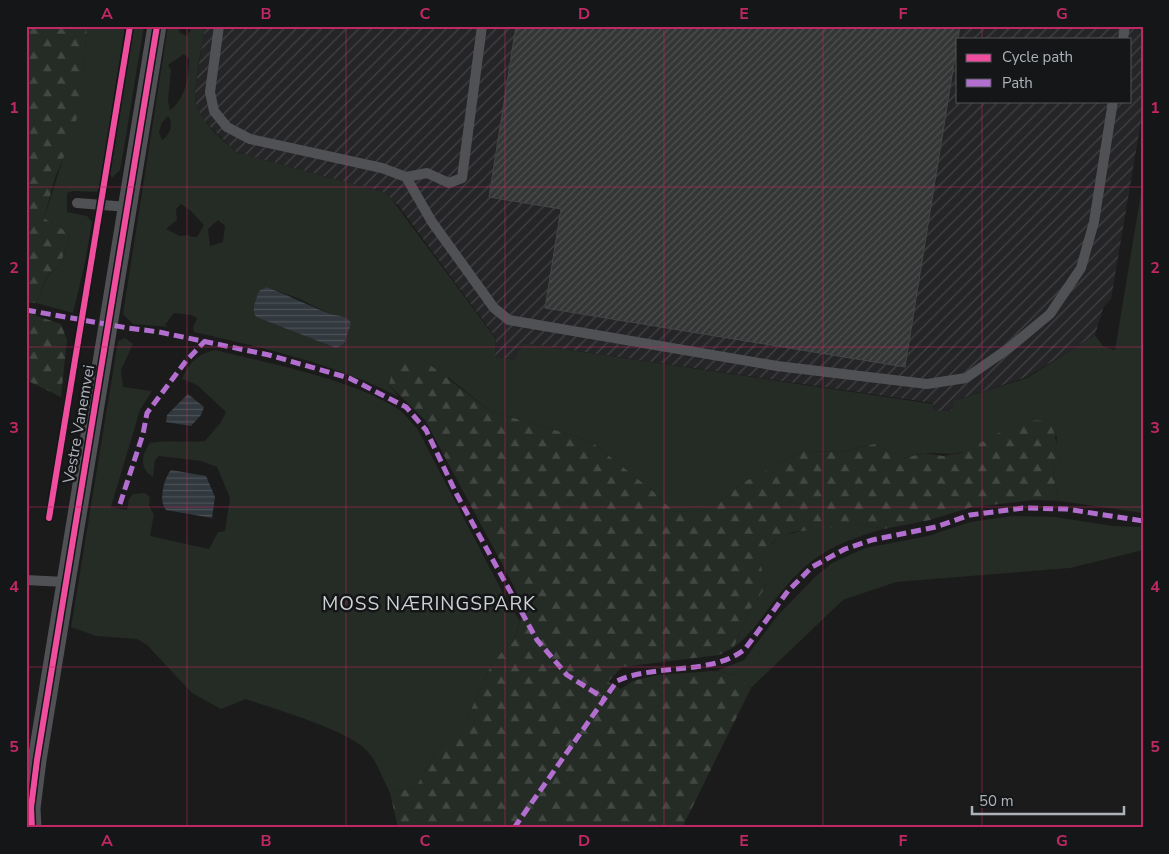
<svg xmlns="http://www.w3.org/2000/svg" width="1169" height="854" font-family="'Nunito Sans',sans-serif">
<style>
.industrial{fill:url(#industrial-furrows);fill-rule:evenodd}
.grass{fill:#252b25;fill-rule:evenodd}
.forest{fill:url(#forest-firs)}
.water{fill:url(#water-rules)}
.building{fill:url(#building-hatch);stroke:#444547}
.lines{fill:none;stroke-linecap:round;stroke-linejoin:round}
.lane{stroke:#505154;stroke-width:10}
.street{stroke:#505154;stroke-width:19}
.quiet{stroke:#b36fd0;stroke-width:5;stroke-dasharray:10 5;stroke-linecap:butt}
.cycleway-casing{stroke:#151617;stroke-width:9}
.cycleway{stroke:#ef4d9e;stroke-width:6}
.grid{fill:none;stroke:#c02865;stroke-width:1;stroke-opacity:0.55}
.labels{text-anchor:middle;stroke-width:5;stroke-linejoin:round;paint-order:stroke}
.street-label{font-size:16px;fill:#aeb3bb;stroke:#151617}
.quarter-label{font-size:19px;letter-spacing:1px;fill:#cfd2d7;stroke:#151617}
.neatline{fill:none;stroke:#c02865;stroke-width:2}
.grid-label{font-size:16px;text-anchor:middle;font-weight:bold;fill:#c02865}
</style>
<defs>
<pattern id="industrial-furrows" width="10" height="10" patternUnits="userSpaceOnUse" patternTransform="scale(1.25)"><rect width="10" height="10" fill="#252527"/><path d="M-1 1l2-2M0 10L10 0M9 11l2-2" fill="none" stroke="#424244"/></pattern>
<pattern id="forest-firs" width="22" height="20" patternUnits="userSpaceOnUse" patternTransform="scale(1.25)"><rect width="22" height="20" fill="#252b25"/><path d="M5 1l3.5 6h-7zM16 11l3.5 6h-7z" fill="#424743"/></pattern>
<pattern id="water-rules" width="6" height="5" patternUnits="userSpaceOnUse" patternTransform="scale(1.25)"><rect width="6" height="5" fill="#31393e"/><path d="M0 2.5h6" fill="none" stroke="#4c5358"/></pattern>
<pattern id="building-hatch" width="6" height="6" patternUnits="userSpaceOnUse" patternTransform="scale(1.25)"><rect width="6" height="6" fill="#343535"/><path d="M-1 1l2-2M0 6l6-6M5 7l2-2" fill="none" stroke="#4f5050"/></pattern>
</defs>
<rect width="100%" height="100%" fill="#1b1b1b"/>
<path class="industrial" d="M205 26H1143V109L1111 299 1103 308 1095 335 1027 377 953 401 952 411H934L933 403 523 343 514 360 495 356 496 338 398 205 383 192 236 152 203 120 196 106 195 90ZM958 39H1130V101H958Z"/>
<g class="grass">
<path d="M87 26H125L100 187 97 192 73 191 67 193V212L87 216 92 222 85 263 73 313 36 303C45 285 42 278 60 266L70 234 44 218 63 159 84 67Z"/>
<polygon points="134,26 144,26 122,160 120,170 112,178 110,174"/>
<path d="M168 26H178L180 33 187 36 193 26H205C203 43 191 95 197 108 205 126 222 139 236 152L383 192 390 197 496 339 495 356 514 360 523 343 933 404 934 411H952L953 401 1027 378 1095 335 1103 346 1115 350 1143 181V513L1059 501 1053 471 1060 459 1056 446 1057 436 972 448C951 458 946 452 925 453 919 453 911 457 905 458L874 444 841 452 803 451 742 483 723 500 706 510 674 512 654 492 593 443 575 436 490 411 449 378 389 385 399 397C335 364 264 348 194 332L193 328 197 318 191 315 174 313 165 325 169 327 133 324 123 314ZM184 54 189 59C189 77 185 100 170 110L168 100 171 70 168 65ZM168 116C174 124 170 135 162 140L159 133 162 122ZM181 204 191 211 204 225 197 237H191L189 235 180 236 166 229 177 220 176 209ZM218 220 225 226 223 242 210 246 208 229ZM267 287 297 298 351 324 344 344 336 348 256 317Z"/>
<path d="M125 338 133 344 121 370 123 387 152 391 140 410 111 507 127 510 129 499 133 494 145 493 150 497 149 506 154 514 150 536 209 549 218 532 225 531 230 498 217 467 201 461 159 456 155 460 153 477C139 468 141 455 150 443 168 439 186 443 205 441L221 422 226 412 197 385 182 379C189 363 197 354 215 350 271 364 349 378 398 409 405 414 411 422 417 428L506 599 520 621 514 640 493 661 466 721 437 750 416 787 390 793C382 778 377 759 363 747 340 728 277 710 246 699L221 709 192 693 147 645 137 639 96 636 71 627 118 341Z"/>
<polygon points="1012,516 1055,517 1113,526 1143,527 1143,550 1070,568 896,582 843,600 751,688 735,675 716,671 744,660 778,615 816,576 832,563 865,548 928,536 970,522"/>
<path d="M860 524 884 529C831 544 808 557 774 601 762 617 751 635 734 647L747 614 765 588C764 581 761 572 761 565 765 526 830 527 860 524Z"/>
</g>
<g class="forest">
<path d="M26 26H87L84 67 75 130 55 178 44 218 70 234 60 266C41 278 45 285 36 303H26Z"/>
<polygon points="31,314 61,324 67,340 61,397 26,380 26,315"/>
<path d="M400 359 430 365 490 411 575 436 593 443 654 492 674 512 706 510 723 500 742 483 803 451 841 452 874 444 905 458 924 453 943 456 961 453 1023 420 1049 421C1057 435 1055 444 1060 459L1053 471 1059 501 1035 500 972 507 930 520 884 529 860 524 793 532 772 543 761 565 765 588 747 614 734 647 719 655 622 667 608 682 621 689 633 681 657 675 716 671 735 675 751 688 682 828H398L390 793 416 787 437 750 466 721 493 661 514 640 525 607 425 420 389 385 393 368Z"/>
</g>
<g class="water">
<path d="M267 287C288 295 309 306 328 313 336 317 348 314 351 324L344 344 336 348 256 317C251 309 256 300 259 291Z"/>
<polygon points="188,394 204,407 201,415 191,426 166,422 167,415"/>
<path d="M171 470 206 476 215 497 212 518 166 510C158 501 164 478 171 470Z"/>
</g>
<polygon class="building" points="516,26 960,26 905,367 545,308 561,209 489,197"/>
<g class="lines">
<g class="lane">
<polyline points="219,26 210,92 214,111 227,127 250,139 382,168 406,177 432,222 494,308 509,320 777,366 927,384 966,378 1009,348 1050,314 1081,268 1094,222 1113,101"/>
<polyline points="1123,39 1125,26"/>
<polyline points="406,177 427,173 449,183 462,178 482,26"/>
<polyline points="77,203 128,207"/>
<polyline points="26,580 65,582"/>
</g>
<polyline class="street" points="32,828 31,808 37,760 157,26"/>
<g class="quiet">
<polyline points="26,310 128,328 159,332 269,355 349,378 406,407 426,430 457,495 537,640 567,675 605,699"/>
<polyline points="120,504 143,434 147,413 186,361 205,341"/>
<path d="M514 828 617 681C656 663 712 676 745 649L788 591 812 567 845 549 872 540 936 527 970 515 1023 508 1066 509 1143 521"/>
</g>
<g class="cycleway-casing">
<g id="cycleway">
<polyline points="49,518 130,26"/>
<polyline points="32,828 31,808 37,760 157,26"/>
</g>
</g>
<use href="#cycleway" class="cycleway"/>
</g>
<path class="grid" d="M187 26V828M346 26V828M505 26V828M664 26V828M823 26V828M982 26V39M982 101V828M26 187H1143M26 347H1143M26 507H1143M26 667H1143"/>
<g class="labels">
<g class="street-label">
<text transform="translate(78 424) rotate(-80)" y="6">Vestre Vanemvei</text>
</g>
<g class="quarter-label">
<text x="429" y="610">MOSS NÆRINGSPARK</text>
</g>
</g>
<rect width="1169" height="854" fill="none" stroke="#151617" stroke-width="55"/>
<rect x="956" y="38" width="175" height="65" fill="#151617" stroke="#525559"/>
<rect x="966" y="54" width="25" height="8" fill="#ef4d9e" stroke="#525559"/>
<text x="1002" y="62" font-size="15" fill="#aeb3bb">Cycle path</text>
<rect x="966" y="79" width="25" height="8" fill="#b36fd0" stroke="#525559"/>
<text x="1002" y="88" font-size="15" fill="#aeb3bb">Path</text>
<path d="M972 806v8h152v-8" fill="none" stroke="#aeb3bb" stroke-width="2.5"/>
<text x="979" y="806" font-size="15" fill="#aeb3bb" stroke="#151617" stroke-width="4" paint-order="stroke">50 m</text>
<rect x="28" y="28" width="1114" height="798" class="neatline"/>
<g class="grid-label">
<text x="107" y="19">A</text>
<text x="266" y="19">B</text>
<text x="425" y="19">C</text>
<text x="584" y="19">D</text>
<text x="744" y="19">E</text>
<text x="903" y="19">F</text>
<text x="1062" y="19">G</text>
<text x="14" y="113">1</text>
<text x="1155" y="113">1</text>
<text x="14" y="273">2</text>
<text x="1155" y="273">2</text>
<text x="14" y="433">3</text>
<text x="1155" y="433">3</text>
<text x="14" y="592">4</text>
<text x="1155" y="592">4</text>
<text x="14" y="752">5</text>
<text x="1155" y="752">5</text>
<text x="107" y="846">A</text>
<text x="266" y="846">B</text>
<text x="425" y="846">C</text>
<text x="584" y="846">D</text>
<text x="744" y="846">E</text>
<text x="903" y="846">F</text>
<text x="1062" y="846">G</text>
</g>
</svg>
